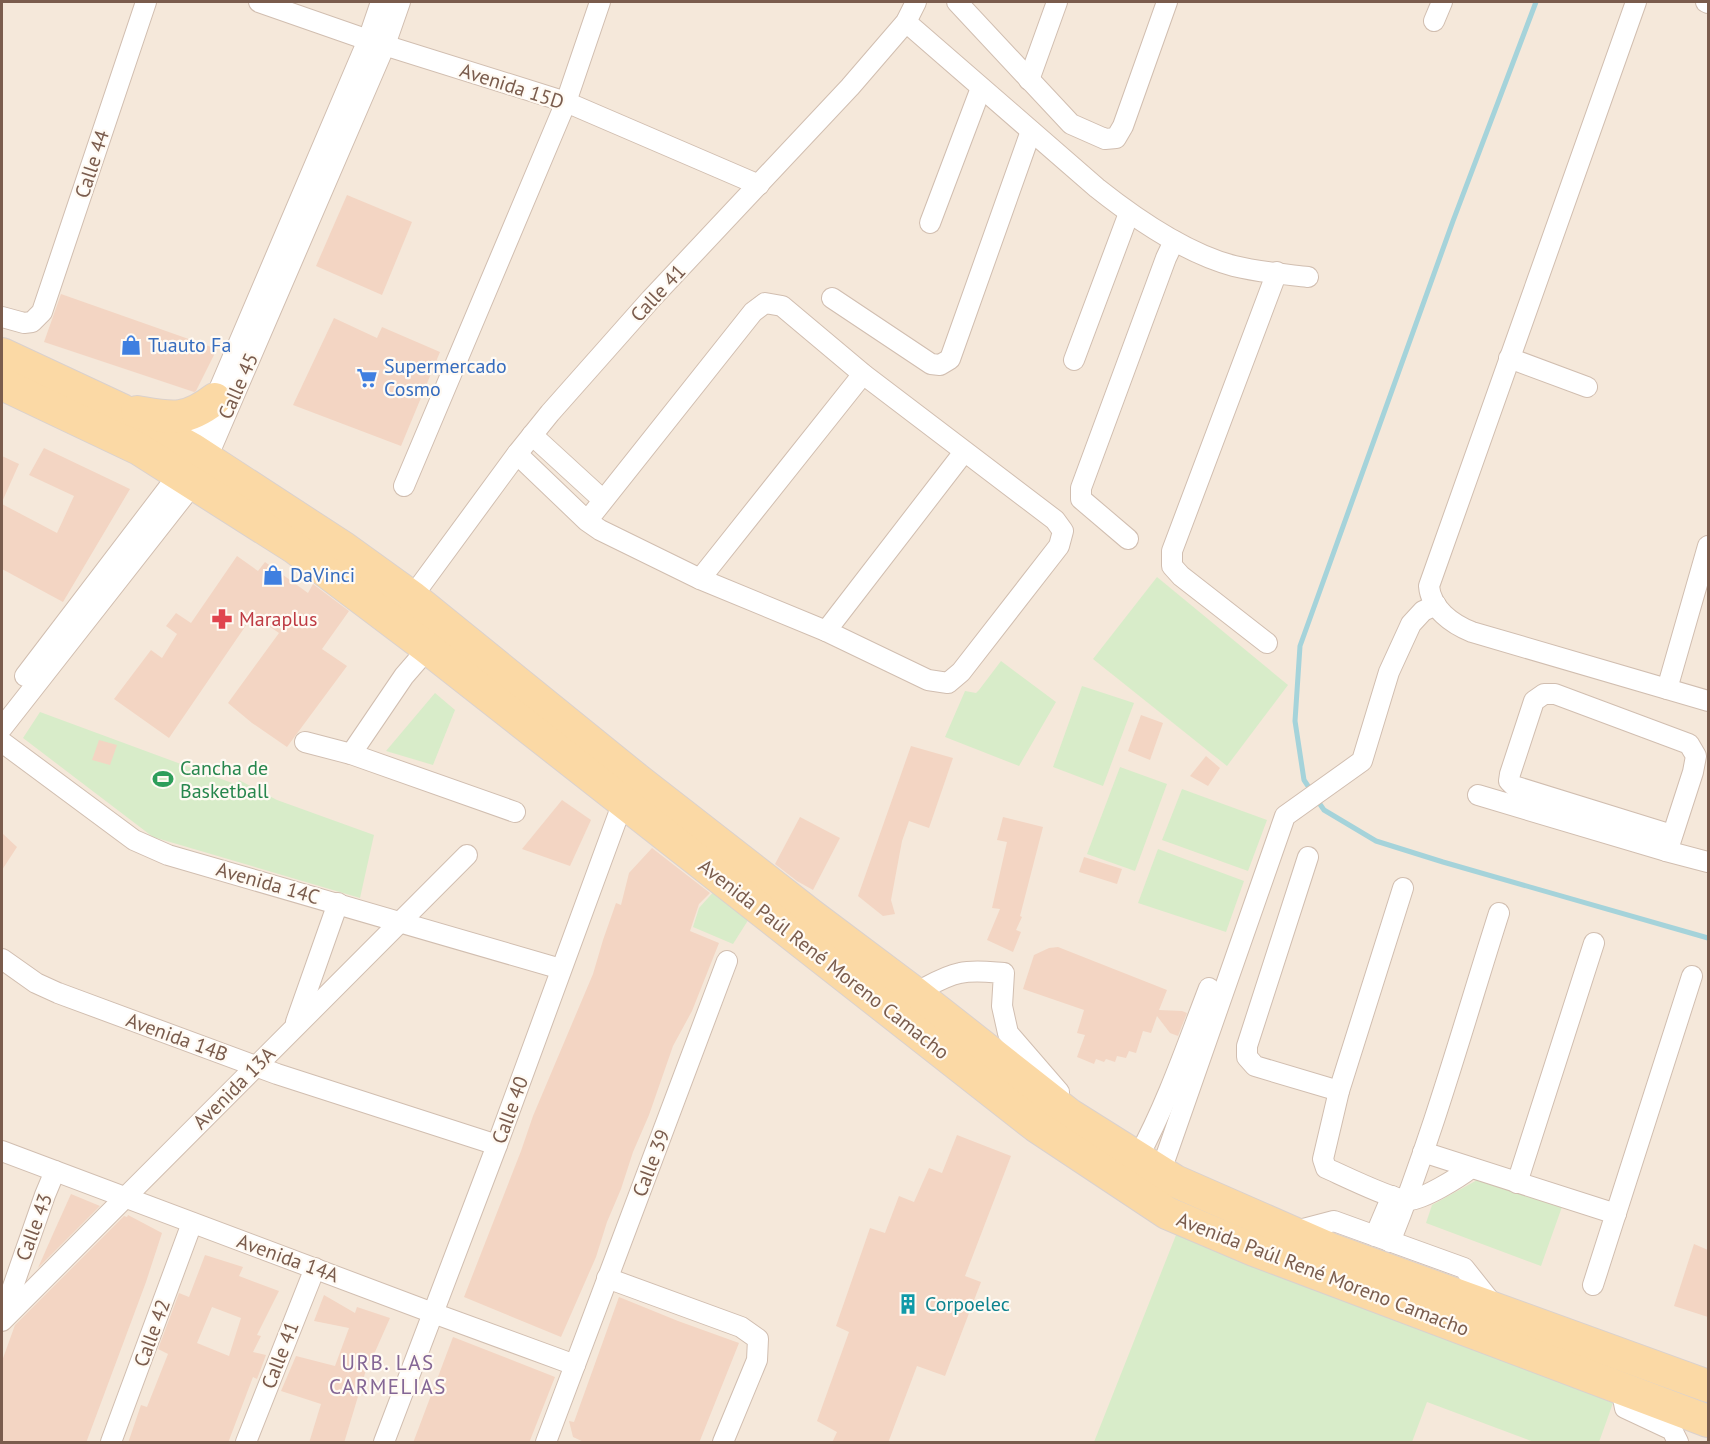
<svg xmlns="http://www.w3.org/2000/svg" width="1710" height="1444" font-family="'PT Sans',sans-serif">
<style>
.residential{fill:#f5e8da}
.green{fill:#d8ecc9}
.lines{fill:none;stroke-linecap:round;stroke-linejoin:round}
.stream{stroke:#a5d3da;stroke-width:5}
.building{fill:#f3d5c3;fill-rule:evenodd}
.minor-casing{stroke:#d1beb0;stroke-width:22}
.primary-casing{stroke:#dad1cd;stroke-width:34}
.minor{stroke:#fff;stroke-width:20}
.primary{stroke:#fbd9a5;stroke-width:32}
.labels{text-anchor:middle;stroke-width:4.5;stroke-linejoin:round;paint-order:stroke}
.street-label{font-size:20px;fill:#7a5c4d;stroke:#fffaf3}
.shop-label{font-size:20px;fill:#366cbe;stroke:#fffaf3;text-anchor:start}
.health-label{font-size:20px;fill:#be3a42;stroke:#fffaf3;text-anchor:start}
.leisure-label{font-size:20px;fill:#27864d;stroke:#fffaf3;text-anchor:start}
.culture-label{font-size:20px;fill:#0d838f;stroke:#fffaf3;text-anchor:start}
.neighbourhood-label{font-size:21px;letter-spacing:1.5px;fill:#846695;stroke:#fffaf3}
</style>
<rect width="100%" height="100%" fill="#fdf6ec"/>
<rect class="residential" x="2" y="2" width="1706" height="1440"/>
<g class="green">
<polygon points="1157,577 1288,685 1227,766 1093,659"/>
<polygon points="1001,661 1056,702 1019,766 945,737 965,691 976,693 979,690"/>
<polygon points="1082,686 1134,703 1103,786 1053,767"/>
<polygon points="435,693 455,710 433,765 386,751"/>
<polygon points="40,712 235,784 239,780 277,800 374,835 360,898 153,837 23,738"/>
<polygon points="1120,767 1167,784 1135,871 1087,854"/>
<polygon points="1182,789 1267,820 1248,871 1162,840"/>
<polygon points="1158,849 1244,881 1226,932 1138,903"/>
<polygon points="717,888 752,914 733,944 693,927 699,908"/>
<polygon points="1479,1179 1563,1204 1541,1266 1426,1223 1432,1205"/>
<polygon points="1178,1230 1613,1403 1599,1442 1534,1442 1427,1402 1412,1442 1094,1442"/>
</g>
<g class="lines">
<g class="stream">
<polyline points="1312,792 1304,780 1295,721 1300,646 1453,221 1536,2"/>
<polyline points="1317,800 1324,810 1376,841 1443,862 1708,938"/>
</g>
</g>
<g class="building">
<polygon points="347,195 412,222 382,295 316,266"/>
<polygon points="61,294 217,349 196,391 194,392 44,342"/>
<polygon points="334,318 377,338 382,327 440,352 401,446 293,405"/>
<polygon points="44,448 130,489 63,602 2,569 2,504 57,533 74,496 29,475"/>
<polygon points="2,456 19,464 2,502"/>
<polygon points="237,556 258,571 265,562 308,593 313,584 349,611 322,649 347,666 287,747 252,723 228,703 279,633 253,615 169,738 114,699 151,650 162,658 177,634 166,626 176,613 191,623"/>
<polygon points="1141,715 1163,723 1150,760 1128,751"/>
<polygon points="99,740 117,745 110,765 92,760"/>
<polygon points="911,746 953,758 929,828 909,821 902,841 891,900 895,914 883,916 858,896"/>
<polygon points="1206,756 1220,768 1208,786 1190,776"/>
<polygon points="562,800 591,820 570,866 522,849"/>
<polygon points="800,817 840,838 813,890 797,881 775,864"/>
<polygon points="1003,817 1043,827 1020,916 1022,917 1016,930 1021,932 1013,952 987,940 1000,909 992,908 1007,842 997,840"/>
<polygon points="2,833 17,847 2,870"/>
<polygon points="652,848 710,893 699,904 690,931 719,943 692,1011 673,1046 649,1115 633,1152 621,1189 607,1222 596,1257 561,1337 464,1297 521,1151 533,1116 593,974 603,940 616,903 621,905 629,873"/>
<polygon points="1084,857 1122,869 1117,884 1079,872"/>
<polygon points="1058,947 1167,990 1159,1010 1182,1011 1187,1013 1178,1036 1170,1033 1157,1016 1151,1033 1143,1031 1136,1053 1129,1051 1126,1058 1117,1056 1115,1062 1106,1059 1104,1062 1096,1059 1094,1064 1077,1057 1085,1035 1077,1033 1084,1010 1023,989 1034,955 1049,948"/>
<polygon points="957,1135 1011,1156 965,1276 981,1282 945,1376 917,1366 888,1443 832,1443 837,1432 817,1421 849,1332 836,1326 870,1228 885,1233 899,1196 914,1202 929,1168 942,1173"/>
<polygon points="71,1194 100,1206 38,1268 53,1234"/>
<polygon points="128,1215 162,1233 146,1282 86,1443 2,1443 2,1361 15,1325 124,1216 127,1217"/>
<polygon points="1694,1244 1708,1250 1708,1317 1674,1306"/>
<path d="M205 1255 243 1267 239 1276 279 1291 257 1335 261 1336 253 1352 266 1355 257 1379 253 1377 228 1443H128L141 1405 147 1407 168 1354 158 1349 179 1293 189 1297ZM212 1307 241 1318 229 1356 197 1343Z"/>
<polygon points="324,1295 355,1313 357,1307 390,1318 371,1361 369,1360 344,1443 309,1443 321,1404 281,1391 296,1356 335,1366 349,1328 314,1321"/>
<polygon points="619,1297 678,1321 739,1343 699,1443 586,1443 573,1437 569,1421 574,1422"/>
<polygon points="453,1337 555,1377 529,1443 413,1443"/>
</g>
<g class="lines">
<g class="minor-casing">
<g id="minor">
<polyline points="259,2 368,40 566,102 759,185"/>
<polyline points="957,2 1071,124 1105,139 1116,138 1123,126 1167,2"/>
<path d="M1636 2 1429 586C1431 609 1452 624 1472 632L1708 701"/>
<polyline points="1706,2 1708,3"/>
<polyline points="1434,21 1442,2"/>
<path d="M906 22 1097 188C1136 219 1185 253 1234 266 1258 272 1283 274 1308 277"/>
<polyline points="1029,80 1057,2"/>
<polyline points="930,223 981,88"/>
<polyline points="832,298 931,364 940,365 950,359 1031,131"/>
<polyline points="2,317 24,323 32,322 42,312 146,2"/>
<polyline points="1509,358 1587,387"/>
<polyline points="1074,360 1129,213"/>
<polyline points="532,435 603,500"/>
<polyline points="517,454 587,521 600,530 700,579 826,631 928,680 948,683 961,672 1059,546 1063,531 1055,520 863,374 782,306 765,303 753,312 587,521"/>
<polyline points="404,486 566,102 600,2"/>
<polyline points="1128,539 1081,499 1081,488 1166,258 1174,241"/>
<polyline points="700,579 863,374"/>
<polyline points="412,597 517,454 550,413 651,299 850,87 906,22 916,2"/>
<polyline points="826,631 964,452"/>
<polyline points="1267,643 1181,576 1172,566 1172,551 1277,272"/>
<polyline points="25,676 179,474 215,399 368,40 381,2"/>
<polyline points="1667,689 1708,546"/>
<polyline points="2,728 194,483 207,458 385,45 400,2"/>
<polyline points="2,742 134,840 168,855 561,969"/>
<polyline points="305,742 351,754 515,812"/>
<polyline points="351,754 404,676 417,661 426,647"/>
<polyline points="1478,795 1666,851 1708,862"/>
<polyline points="1666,851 1670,843 1693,772 1696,756 1689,744 1555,694 1544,694 1534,701 1510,774 1509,781 1514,786 1672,835"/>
<polyline points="1308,857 1247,1046 1247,1057 1255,1066 1339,1091"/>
<path d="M1403 888 1339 1091 1323 1159 1326 1168C1342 1175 1394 1201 1409 1200 1424 1199 1458 1178 1471 1168"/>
<polyline points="2,959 36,983 58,993 277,1074 497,1145"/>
<path d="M915 993C929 986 944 976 960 973 974 970 989 972 1004 973L1002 1006 1008 1033 1059 1092"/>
<polyline points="296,1022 338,903"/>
<polyline points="2,1151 433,1313 575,1365"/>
<polyline points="1423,1152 1616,1214"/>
<path d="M1138 1157C1167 1104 1187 1045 1209 988"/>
<polyline points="1157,1182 1285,816 1362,761 1389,672 1411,624 1423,611 1436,605"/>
<polyline points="1517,1183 1594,943"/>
<polyline points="1292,1232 1334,1221 1464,1268 1495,1307"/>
<polyline points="1375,1236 1392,1196"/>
<path d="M1390 1242C1433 1135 1464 1023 1499 913"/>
<polyline points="607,1278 741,1327 758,1339 757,1360 723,1442"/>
<polyline points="1593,1285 1692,976"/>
<polyline points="2,1318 45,1195 55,1171"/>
<polyline points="2,1321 467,855"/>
<polyline points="1621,1388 1625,1408 1672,1430 1678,1442"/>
<polyline points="111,1442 192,1223"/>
<polyline points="246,1442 315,1268"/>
<polyline points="384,1442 497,1145 623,802 629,794"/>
<polyline points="546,1442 727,961"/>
</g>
</g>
<g class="primary-casing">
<g id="primary">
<polyline points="2,354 122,410 192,449 344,548 412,597 639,781 811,915 915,993 1070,1115 1175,1181 1330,1249 1708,1386"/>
<polyline points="2,384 139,449 295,548 426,647 1036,1126 1167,1213 1254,1250 1708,1421"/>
<path d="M137 412C172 418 185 422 215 399"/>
</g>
</g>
<use href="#minor" class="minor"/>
<use href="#primary" class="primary"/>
</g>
<defs>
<g id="shop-bare" transform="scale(1.62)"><path d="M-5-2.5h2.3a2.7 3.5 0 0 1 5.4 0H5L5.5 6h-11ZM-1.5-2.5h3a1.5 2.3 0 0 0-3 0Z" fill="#3f7fe0" stroke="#fffaf3" stroke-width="2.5" paint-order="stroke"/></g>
<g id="supermarket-bare" transform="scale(1.62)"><path d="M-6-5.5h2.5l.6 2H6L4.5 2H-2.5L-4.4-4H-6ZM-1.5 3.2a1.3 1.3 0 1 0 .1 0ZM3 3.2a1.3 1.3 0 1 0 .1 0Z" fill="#3f7fe0" stroke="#fffaf3" stroke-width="2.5" paint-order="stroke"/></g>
<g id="pharmacy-bare" transform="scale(1.62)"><path d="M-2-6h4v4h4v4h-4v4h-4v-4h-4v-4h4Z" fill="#e0444e" stroke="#fffaf3" stroke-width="2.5" paint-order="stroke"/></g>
<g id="stadium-bare" transform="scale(1.62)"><path d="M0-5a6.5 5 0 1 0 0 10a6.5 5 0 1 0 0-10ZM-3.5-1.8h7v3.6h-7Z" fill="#2e9e5b" stroke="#fffaf3" stroke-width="2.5" paint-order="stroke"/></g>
<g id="building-bare" transform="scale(1.62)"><path d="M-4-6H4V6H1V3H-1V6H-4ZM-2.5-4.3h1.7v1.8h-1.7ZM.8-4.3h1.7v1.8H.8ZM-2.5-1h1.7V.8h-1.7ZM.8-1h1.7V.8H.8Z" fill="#0f9aa8" stroke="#fffaf3" stroke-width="2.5" paint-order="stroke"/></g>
</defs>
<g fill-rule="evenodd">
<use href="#shop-bare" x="131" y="345"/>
<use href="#supermarket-bare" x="367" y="378"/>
<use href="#shop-bare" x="273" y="575"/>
<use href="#pharmacy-bare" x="222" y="619"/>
<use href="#stadium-bare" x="163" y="779"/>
<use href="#building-bare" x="908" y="1304"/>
</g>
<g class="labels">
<g class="street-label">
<text transform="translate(512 86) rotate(18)" y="7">Avenida 15D</text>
<text transform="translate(92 164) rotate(-72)" y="7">Calle 44</text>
<text transform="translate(658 293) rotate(-47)" y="7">Calle 41</text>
<text transform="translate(238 386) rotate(-66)" y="7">Calle 45</text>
<text transform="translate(268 883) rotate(16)" y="7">Avenida 14C</text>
<text transform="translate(824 959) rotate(38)" y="7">Avenida Paúl René Moreno Camacho</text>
<text transform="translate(177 1037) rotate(20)" y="7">Avenida 14B</text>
<text transform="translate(234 1088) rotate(-45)" y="7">Avenida 13A</text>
<text transform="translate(510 1110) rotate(-70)" y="7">Calle 40</text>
<text transform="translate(651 1163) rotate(-69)" y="7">Calle 39</text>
<text transform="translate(34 1227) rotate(-70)" y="7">Calle 43</text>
<text transform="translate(288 1258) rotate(20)" y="7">Avenida 14A</text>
<text transform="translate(1323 1274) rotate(21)" y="7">Avenida Paúl René Moreno Camacho</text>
<text transform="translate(152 1333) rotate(-70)" y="7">Calle 42</text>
<text transform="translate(280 1355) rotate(-69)" y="7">Calle 41</text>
</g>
<g class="shop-label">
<text x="148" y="352">Tuauto Fa</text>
<text x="384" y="373">Supermercado<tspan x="384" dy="23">Cosmo</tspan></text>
<text x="290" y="582">DaVinci</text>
</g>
<g class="health-label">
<text x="239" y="626">Maraplus</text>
</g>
<g class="leisure-label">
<text x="180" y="775">Cancha de<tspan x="180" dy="23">Basketball</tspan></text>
</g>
<g class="culture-label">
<text x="925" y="1311">Corpoelec</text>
</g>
<g class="neighbourhood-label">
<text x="388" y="1370">URB. LAS<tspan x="388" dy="24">CARMELIAS</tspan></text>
</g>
</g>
<rect width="1710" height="1444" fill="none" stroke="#7a5c4d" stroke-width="6"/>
</svg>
